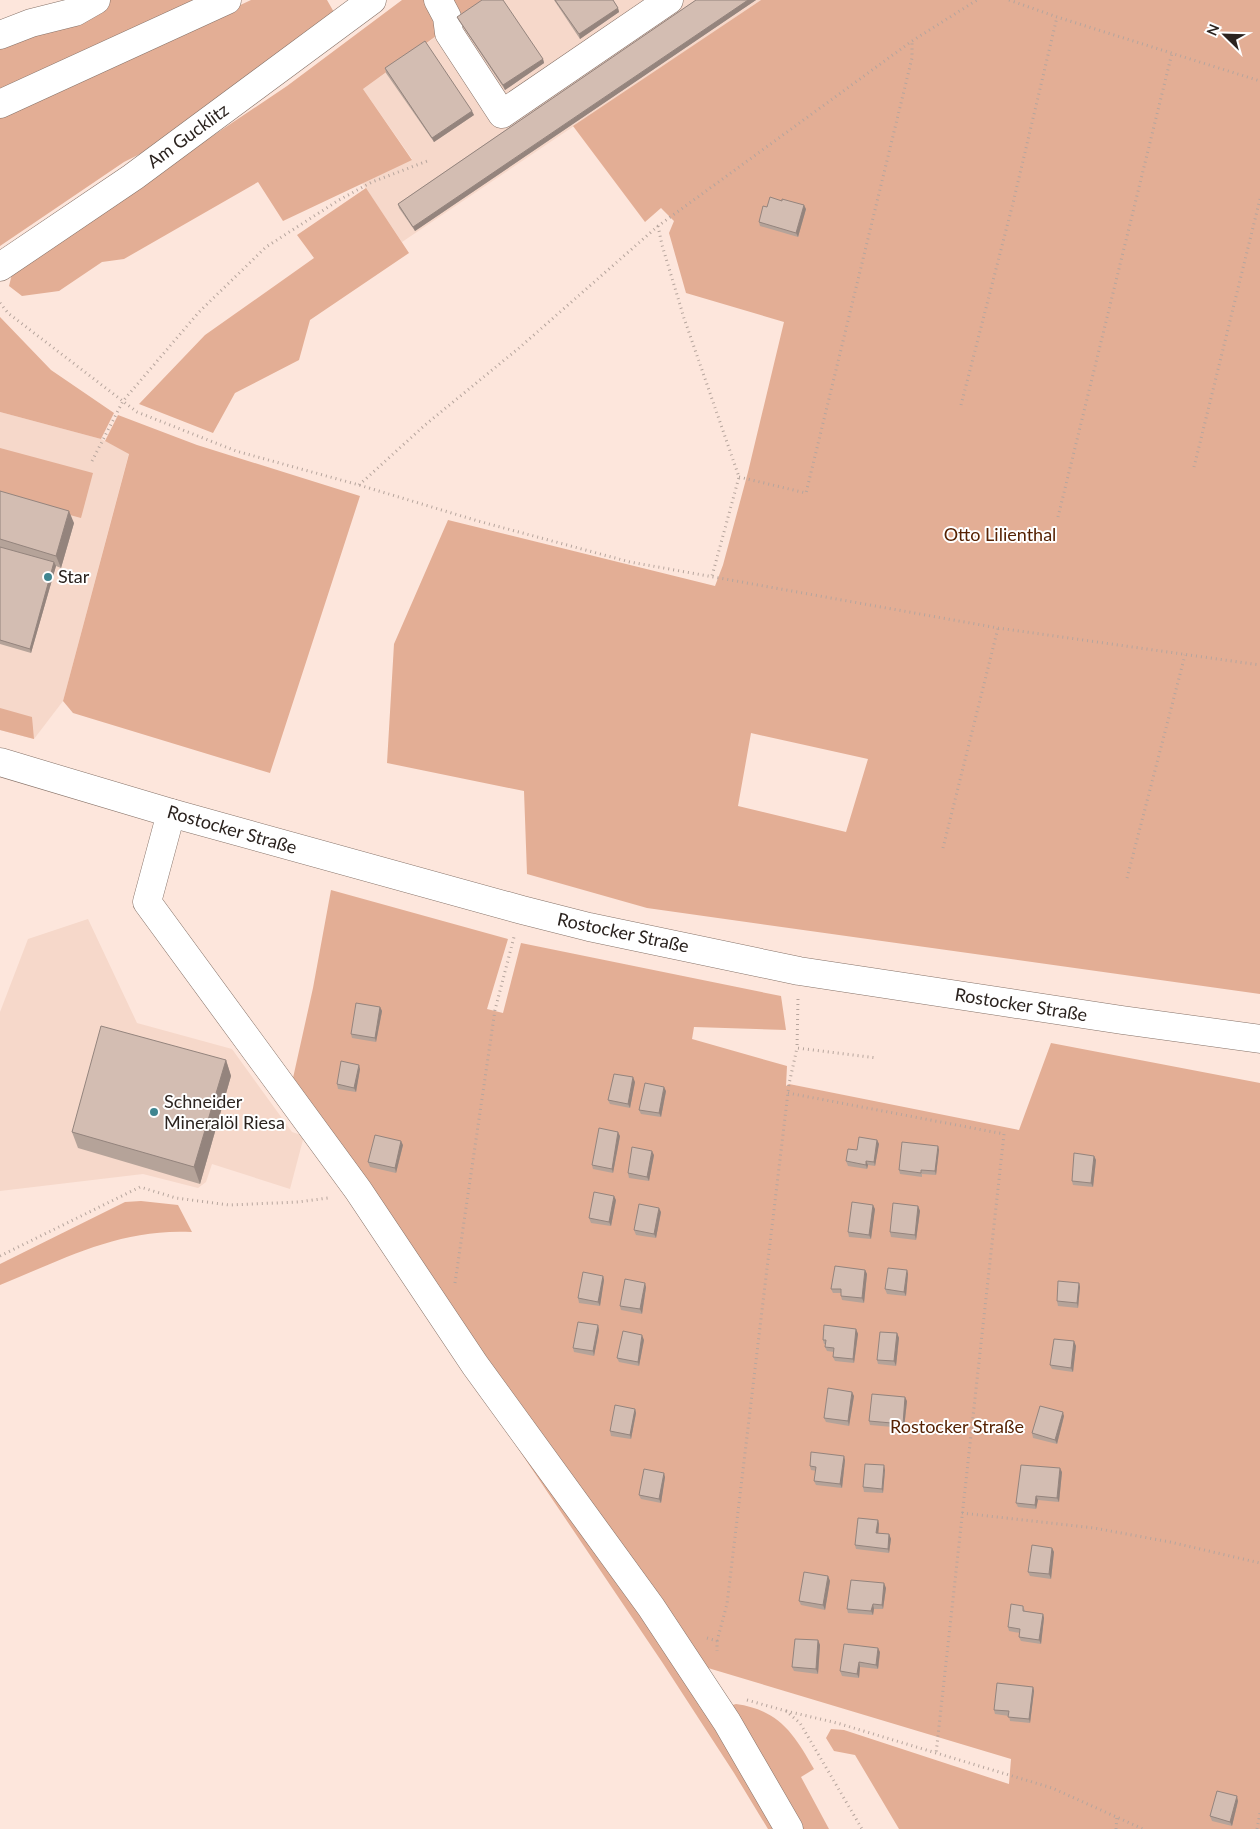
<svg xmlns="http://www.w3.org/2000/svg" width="1260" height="1829" font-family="Lato,sans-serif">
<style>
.built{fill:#f6d8ca}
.green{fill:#e3ae95;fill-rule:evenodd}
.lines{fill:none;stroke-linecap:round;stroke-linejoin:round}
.minor-casing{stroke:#867268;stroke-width:29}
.path{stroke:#b6a59d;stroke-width:3;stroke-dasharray:1 4;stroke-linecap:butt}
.minor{stroke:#fff;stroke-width:28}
.wall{fill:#b5a399}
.shaded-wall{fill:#94847d}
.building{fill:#d3bdb2;stroke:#94847d}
.poi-dot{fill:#3f8590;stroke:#fff;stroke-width:2}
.labels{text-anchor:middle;stroke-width:4;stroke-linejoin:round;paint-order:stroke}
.street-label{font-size:18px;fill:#2b231f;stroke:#fff}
.park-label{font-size:18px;fill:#562203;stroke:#fff}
.poi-label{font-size:18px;fill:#2b231f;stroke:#fff;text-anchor:start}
</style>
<rect width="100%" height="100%" fill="#fde6dc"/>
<g class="built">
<polygon points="487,0 761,0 402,242 362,183 412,159 363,89"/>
<polygon points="0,412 101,439 129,453 63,701 34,739 0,730"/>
<polygon points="88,919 137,1023 232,1049 292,1132 304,1136 290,1189 212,1164 206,1182 198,1188 143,1174 0,1191 0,1012 28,939"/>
</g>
<g class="green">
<polygon points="109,0 208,0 0,93 0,41"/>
<polygon points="251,0 327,0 335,14 172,138 124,162 0,246 0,118"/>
<polygon points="402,0 426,0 443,31 363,89 412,160 283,221 258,182 124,259 102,262 59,291 22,296 9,286 13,270 287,86"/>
<polygon points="451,0 487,0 459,19"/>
<path d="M761 0H1260V994L647 908 527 874 524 791 387 763 394 644 448 520 715 586 723 565 748 472 784 322 686 293 669 233 674 221 661 208 645 222 573 126ZM751 733 868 759 846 832 738 806Z"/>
<polygon points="366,188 409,253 310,320 299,360 235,393 213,433 139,404 205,335 314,258 297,235"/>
<polygon points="0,317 51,370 114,413 101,439 0,412"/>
<polygon points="118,415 197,445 360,496 270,773 73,713 63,701 129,454 105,441"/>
<polygon points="0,448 93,473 81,518 0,496"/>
<polygon points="0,708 32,717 34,739 0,730"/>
<polygon points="331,890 508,939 487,1009 503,1013 521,943 781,996 786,1030 694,1027 692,1039 787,1066 786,1086 789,1084 1019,1130 1051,1043 1260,1083 1260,1829 899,1829 855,1755 834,1751 826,1738 831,1729 844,1730 1009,1784 1011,1759 708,1668 291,1087 313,988"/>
<path d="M141 1201 178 1205 192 1232C120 1228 64 1259 0 1285V1264L125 1202Z"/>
<polygon points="443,1337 642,1613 781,1829 768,1829 734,1773 662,1662"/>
<path d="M736 1704C779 1710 794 1734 814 1769L801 1777 829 1829H799L726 1707Z"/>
</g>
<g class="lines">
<g class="minor-casing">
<g id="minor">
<polyline points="438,0 447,17 449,33 502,114 669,0"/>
<polyline points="0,35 31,23 75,12 96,0"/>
<polyline points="0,104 227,0"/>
<polyline points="0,267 133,177 372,0"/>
<polyline points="0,762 171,813 522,910 589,927 799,971 1122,1020 1260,1039"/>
<polyline points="171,813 147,902 358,1190 475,1365 651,1607 727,1722 789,1829"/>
</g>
</g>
<g class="path">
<polyline points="1009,0 1057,17 1260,81"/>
<polyline points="658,226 662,245 684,318 739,477 712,576"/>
<polyline points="0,303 8,313 137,412 236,451 359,485 478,521 630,562 998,628 1260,665"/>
<polyline points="961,405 1013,203 1057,17"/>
<polyline points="92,461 123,401 199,312 266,247 339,200 372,182 430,160"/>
<polyline points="1194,467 1260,199"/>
<polyline points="739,477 806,493 912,58 912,42"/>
<polyline points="359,485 425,425 519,348 658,226 912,41 977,0"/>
<polyline points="1058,517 1172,53"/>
<polyline points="943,848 998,628"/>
<polyline points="1127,878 1185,655"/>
<polyline points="798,999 797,1048 877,1058"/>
<polyline points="788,1093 1004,1134 936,1754"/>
<polyline points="0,1256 140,1187 176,1198 229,1205 298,1202 328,1198"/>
<polyline points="455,1283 495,1010 514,937"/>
<polyline points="962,1513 1094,1528 1170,1542 1260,1563"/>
<polyline points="707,1638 717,1641 717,1651"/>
<polyline points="717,1641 727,1604 789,1084 797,1048"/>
<polyline points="747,1700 786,1711 800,1723 862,1829"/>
<polyline points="786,1711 837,1723 1052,1788 1143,1829"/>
<polyline points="1116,1829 1117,1816"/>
<polyline points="1257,1829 1260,1813"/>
</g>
<use href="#minor" class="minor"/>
</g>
<g class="wall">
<polygon points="554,0 613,0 618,8 619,12 580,39"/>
<polygon points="696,0 756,0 415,231 399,208 398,204"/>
<polygon points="457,17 543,59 544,63 505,90 459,21"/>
<polygon points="385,68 474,115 434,142 386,73"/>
<polygon points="767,207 806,209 798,237 760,226 759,222"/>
<polygon points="0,491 74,523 61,568 56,566 31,653 0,644"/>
<polygon points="380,1007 382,1011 376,1042 352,1038 351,1034"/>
<polygon points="226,1060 231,1076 200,1184 78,1148 72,1132"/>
<polygon points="360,1069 356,1092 338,1089 337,1084"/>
<polygon points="635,1082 630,1108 610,1104 608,1100"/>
<polygon points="666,1091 661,1117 641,1114 639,1110"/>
<polygon points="620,1136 613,1173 593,1169 592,1165"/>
<polygon points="877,1140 879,1144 875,1166 868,1165 867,1169 848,1166 846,1161 857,1150"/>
<polygon points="403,1145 396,1173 370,1167 368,1162"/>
<polygon points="938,1146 939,1150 936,1175 922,1174 922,1177 900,1174 899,1170"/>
<polygon points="654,1155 649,1181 629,1178 628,1173"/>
<polygon points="1094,1156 1096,1160 1093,1187 1073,1185 1072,1181"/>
<polygon points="616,1200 611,1226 591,1223 589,1218"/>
<polygon points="918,1206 920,1211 916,1240 891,1237 890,1232"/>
<polygon points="875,1209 871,1239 849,1237 848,1232"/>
<polygon points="661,1212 656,1238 636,1235 634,1230"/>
<polygon points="865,1270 867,1274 864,1303 842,1300 841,1296 841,1293 833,1293 831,1289"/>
<polygon points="907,1270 908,1274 906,1296 887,1294 885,1289"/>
<polygon points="603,1276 604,1280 600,1306 579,1303 578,1298"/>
<polygon points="1079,1283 1080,1287 1078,1308 1058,1306 1057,1301"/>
<polygon points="646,1287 642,1314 621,1310 620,1306"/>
<polygon points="598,1325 599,1330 594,1356 574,1352 573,1348"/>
<polygon points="856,1329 858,1334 854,1363 835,1361 833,1357 834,1352 827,1351 825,1347 826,1344 824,1344 823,1340"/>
<polygon points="897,1333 899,1338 896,1366 878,1364 877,1360"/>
<polygon points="644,1340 639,1366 619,1362 617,1358"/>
<polygon points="1076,1346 1073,1372 1052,1369 1050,1365"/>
<polygon points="854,1396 849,1426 826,1422 824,1418"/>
<polygon points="907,1401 904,1428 870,1425 869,1421"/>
<polygon points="635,1409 636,1413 631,1439 611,1436 610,1431"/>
<polygon points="1064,1416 1057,1444 1033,1438 1032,1433"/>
<polygon points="845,1460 842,1488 816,1485 814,1481 816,1471 811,1470 810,1466"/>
<polygon points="885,1470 883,1493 864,1492 863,1487"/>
<polygon points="1062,1472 1059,1502 1038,1500 1036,1509 1018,1507 1016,1503"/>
<polygon points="665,1477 661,1503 641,1499 639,1495"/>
<polygon points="878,1520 879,1524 878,1533 889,1534 891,1539 889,1553 856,1549 855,1545"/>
<polygon points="1052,1548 1054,1552 1051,1579 1030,1576 1028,1572"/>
<polygon points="828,1576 830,1581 825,1610 801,1605 799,1601"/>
<polygon points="886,1588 883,1609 874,1609 873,1615 848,1613 847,1609"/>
<polygon points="1023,1606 1025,1611 1043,1614 1044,1618 1041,1644 1021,1641 1019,1637 1020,1633 1009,1631 1008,1627"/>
<polygon points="818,1640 820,1645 818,1674 794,1671 792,1667"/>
<polygon points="880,1652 878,1669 860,1667 859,1678 842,1676 840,1671"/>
<polygon points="1033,1687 1034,1691 1030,1723 1010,1721 1009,1716 995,1714 994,1710"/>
<polygon points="1238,1801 1232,1826 1212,1821 1210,1816"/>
</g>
<g class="shaded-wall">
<polygon points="748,0 756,0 415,231 413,227"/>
<polygon points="618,8 619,12 580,39 579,34"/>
<polygon points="543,59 544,63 505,90 503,85"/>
<polygon points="472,111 474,115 434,142 432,138"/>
<polygon points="804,205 806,209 798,237 796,233"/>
<polygon points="69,511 74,523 61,568 56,556"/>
<polygon points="54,562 56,566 31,653 30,649"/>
<polygon points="380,1007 382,1011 376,1042 375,1038"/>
<polygon points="226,1060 231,1076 200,1184 194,1167"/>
<polygon points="359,1065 360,1069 356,1092 354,1088"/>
<polygon points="633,1077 635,1082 630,1108 628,1104"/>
<polygon points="664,1087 666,1091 661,1117 659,1113"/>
<polygon points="618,1132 620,1136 613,1173 612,1169"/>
<polygon points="877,1140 879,1144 875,1166 874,1162"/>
<polygon points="401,1141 403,1145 396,1173 395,1168"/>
<polygon points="938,1146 939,1150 936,1175 935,1171"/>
<polygon points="652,1151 654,1155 649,1181 647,1177"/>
<polygon points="1094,1156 1096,1160 1093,1187 1091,1183"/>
<polygon points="866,1161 868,1165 867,1169 866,1165"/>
<polygon points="614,1196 616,1200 611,1226 609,1222"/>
<polygon points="873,1205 875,1209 871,1239 869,1235"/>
<polygon points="918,1206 920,1211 916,1240 915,1235"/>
<polygon points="659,1208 661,1212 656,1238 654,1234"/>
<polygon points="865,1270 867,1274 864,1303 862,1298"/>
<polygon points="907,1270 908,1274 906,1296 904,1292"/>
<polygon points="603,1276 604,1280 600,1306 598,1302"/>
<polygon points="645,1283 646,1287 642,1314 640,1309"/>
<polygon points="1079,1283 1080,1287 1078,1308 1077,1303"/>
<polygon points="598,1325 599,1330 594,1356 593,1351"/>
<polygon points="856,1329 858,1334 854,1363 853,1359"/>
<polygon points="897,1333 899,1338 896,1366 894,1361"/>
<polygon points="642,1335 644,1340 639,1366 638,1362"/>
<polygon points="1074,1341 1076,1346 1073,1372 1071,1368"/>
<polygon points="852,1392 854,1396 849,1426 848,1421"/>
<polygon points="905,1397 907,1401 904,1428 903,1424"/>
<polygon points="635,1409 636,1413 631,1439 630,1435"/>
<polygon points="1063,1412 1064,1416 1057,1444 1055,1440"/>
<polygon points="844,1456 845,1460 842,1488 840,1484"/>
<polygon points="884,1465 885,1470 883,1493 882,1489"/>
<polygon points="1060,1468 1062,1472 1059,1502 1057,1498"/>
<polygon points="664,1473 665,1477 661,1503 659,1499"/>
<polygon points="1036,1496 1038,1500 1036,1509 1035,1505"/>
<polygon points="878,1520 879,1524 878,1537 876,1533"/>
<polygon points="889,1534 891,1539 889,1553 888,1549"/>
<polygon points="1052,1548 1054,1552 1051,1579 1049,1574"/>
<polygon points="828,1576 830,1581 825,1610 823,1605"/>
<polygon points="884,1583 886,1588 883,1609 882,1605"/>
<polygon points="873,1604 874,1609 873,1615 871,1611"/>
<polygon points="1043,1614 1044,1618 1041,1644 1039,1640"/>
<polygon points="818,1640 820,1645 818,1674 816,1669"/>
<polygon points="878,1648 880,1652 878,1669 876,1665"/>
<polygon points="859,1662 860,1667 859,1678 857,1674"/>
<polygon points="1033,1687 1034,1691 1030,1723 1029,1719"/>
<polygon points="1237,1796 1238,1801 1232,1826 1230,1822"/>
</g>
<g class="building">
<polygon points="482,0 503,0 543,59 503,85 457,17"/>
<polygon points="555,0 613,0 618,8 579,34"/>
<polygon points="696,0 748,0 413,227 398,204"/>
<polygon points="425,41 472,111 432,138 385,68"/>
<polygon points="770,197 782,201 782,199 804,205 796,233 759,222 763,206 767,207"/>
<polygon points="0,491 69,511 56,556 0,539"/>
<polygon points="0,547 54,562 30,649 0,640"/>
<polygon points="356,1003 380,1007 375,1038 351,1034"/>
<polygon points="101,1026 226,1060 194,1167 72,1132"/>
<polygon points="341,1061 359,1065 354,1088 337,1084"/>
<polygon points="614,1074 633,1077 628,1104 608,1100"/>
<polygon points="645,1083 664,1087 659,1113 639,1110"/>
<polygon points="599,1128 618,1132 612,1169 592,1165"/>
<polygon points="375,1135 401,1141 395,1168 368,1162"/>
<polygon points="859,1137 877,1140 874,1162 866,1161 866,1165 846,1161 848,1149 857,1150"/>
<polygon points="902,1142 938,1146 935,1171 921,1170 921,1173 899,1170"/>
<polygon points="632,1147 652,1151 647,1177 628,1173"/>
<polygon points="1074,1153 1094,1156 1091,1183 1072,1181"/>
<polygon points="594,1192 614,1196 609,1222 589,1218"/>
<polygon points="852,1202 873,1205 869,1235 848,1232"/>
<polygon points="893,1203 918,1206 915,1235 890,1232"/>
<polygon points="639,1204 659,1208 654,1234 634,1230"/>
<polygon points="835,1266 865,1270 862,1298 841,1296 841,1289 831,1289"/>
<polygon points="888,1268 907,1270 904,1292 885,1289"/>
<polygon points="583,1272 603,1276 598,1302 578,1298"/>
<polygon points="625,1279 645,1283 640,1309 620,1306"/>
<polygon points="1058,1281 1079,1283 1077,1303 1057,1301"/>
<polygon points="578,1322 598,1325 593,1351 573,1348"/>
<polygon points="824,1325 856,1329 853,1359 833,1357 834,1348 825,1347 826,1340 823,1340"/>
<polygon points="623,1331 642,1335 638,1362 617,1358"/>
<polygon points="880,1332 897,1333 894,1361 877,1360"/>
<polygon points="1054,1339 1074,1341 1071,1368 1050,1365"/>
<polygon points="828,1388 852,1392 848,1421 824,1418"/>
<polygon points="872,1394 905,1397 903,1424 869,1421"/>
<polygon points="615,1405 635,1409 630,1435 610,1431"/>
<polygon points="1040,1406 1063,1412 1055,1440 1032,1433"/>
<polygon points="811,1452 844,1456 840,1484 814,1481 816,1467 810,1466"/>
<polygon points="865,1464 884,1465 882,1489 863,1487"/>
<polygon points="1021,1465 1060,1468 1057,1498 1036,1496 1035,1505 1016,1503"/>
<polygon points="644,1469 664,1473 659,1499 639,1495"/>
<polygon points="858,1518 878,1520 876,1533 889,1534 888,1549 855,1545"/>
<polygon points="1032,1545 1052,1548 1049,1574 1028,1572"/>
<polygon points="804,1572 828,1576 823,1605 799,1601"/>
<polygon points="851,1580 884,1583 882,1605 873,1604 871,1611 847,1609"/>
<polygon points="1011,1604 1023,1606 1023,1611 1043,1614 1039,1640 1019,1637 1020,1629 1008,1627"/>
<polygon points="795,1639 818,1640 816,1669 792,1667"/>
<polygon points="844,1644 878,1648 876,1665 859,1662 857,1674 840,1671"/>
<polygon points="997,1683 1033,1687 1029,1719 1008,1717 1009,1711 994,1710"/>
<polygon points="1217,1791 1237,1796 1230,1822 1210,1816"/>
</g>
<g class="poi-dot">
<circle cx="48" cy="577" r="5"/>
<circle cx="154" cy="1112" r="5"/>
</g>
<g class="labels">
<g class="street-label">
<text transform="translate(188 136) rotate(-36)" y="6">Am Gucklitz</text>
<text transform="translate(232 830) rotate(16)" y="6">Rostocker Straße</text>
<text transform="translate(623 933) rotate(12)" y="6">Rostocker Straße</text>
<text transform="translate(1021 1005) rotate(9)" y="6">Rostocker Straße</text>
</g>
<g class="park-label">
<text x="1000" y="541">Otto Lilienthal</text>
<text x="957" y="1433">Rostocker Straße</text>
</g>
<g class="poi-label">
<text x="58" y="583">Star</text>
<text x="164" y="1108">Schneider<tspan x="164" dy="21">Mineralöl Riesa</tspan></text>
</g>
</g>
<g transform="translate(1225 35) rotate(293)" stroke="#ffffff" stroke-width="4" paint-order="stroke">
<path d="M0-4L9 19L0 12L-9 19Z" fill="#2b231f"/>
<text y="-8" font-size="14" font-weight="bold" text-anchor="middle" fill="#2b231f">N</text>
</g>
</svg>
